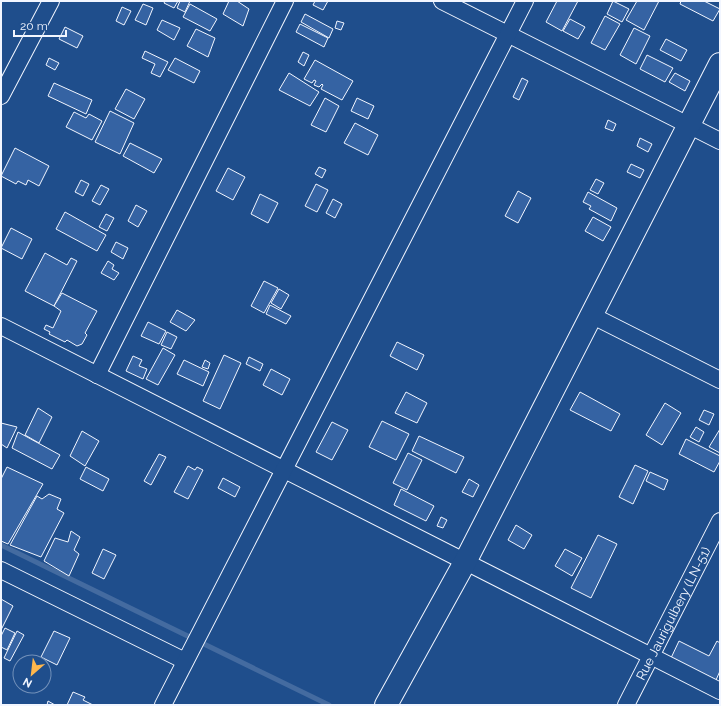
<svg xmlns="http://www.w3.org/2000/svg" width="721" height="706" font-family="Raleway,sans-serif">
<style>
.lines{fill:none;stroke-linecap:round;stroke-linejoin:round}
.stream{stroke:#446ba0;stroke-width:5}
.building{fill:#3563a3;stroke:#f2f6ff}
.street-casing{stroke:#f2f6ff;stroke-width:18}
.secondary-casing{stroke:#f2f6ff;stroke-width:24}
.street{stroke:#1f4e8c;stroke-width:16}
.secondary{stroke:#1f4e8c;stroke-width:22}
.labels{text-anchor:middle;stroke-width:3;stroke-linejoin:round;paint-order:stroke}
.street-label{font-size:13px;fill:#f2f6ff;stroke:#1f4e8c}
</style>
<rect width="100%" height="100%" fill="#1f4e8c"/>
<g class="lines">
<polyline class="stream" points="1,545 329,705"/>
</g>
<g class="building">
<polygon points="165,1 178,1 174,8 164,3"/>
<polygon points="180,1 190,1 185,12 177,8"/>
<polygon points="229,1 237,1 249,9 243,26 223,14"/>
<polygon points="315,1 328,1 323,10 313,5"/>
<polygon points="557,1 578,1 562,31 546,22"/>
<polygon points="613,1 629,9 622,22 607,14"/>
<polygon points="637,1 659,1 644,30 626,20"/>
<polygon points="681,1 704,1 720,9 713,21 680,4"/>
<polygon points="143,4 153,8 146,25 135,20"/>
<polygon points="190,4 217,19 210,31 183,17"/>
<polygon points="122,7 131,11 124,25 116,21"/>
<polygon points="305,14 333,29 329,38 301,22"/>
<polygon points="605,16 620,24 605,50 591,43"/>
<polygon points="570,19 585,27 578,39 563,31"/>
<polygon points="162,20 180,28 174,40 157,30"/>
<polygon points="337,21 344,23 341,30 335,28"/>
<polygon points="300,24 328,38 324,47 296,32"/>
<polygon points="65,27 83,36 77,48 59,39"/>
<polygon points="634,28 650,36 636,64 620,55"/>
<polygon points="196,29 215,38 208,57 187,46"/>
<polygon points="666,39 687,50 681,61 660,50"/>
<polygon points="145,51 168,62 160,77 151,73 155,64 142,58"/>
<polygon points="303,52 309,55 304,66 298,62"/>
<polygon points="647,55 673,68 665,82 640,69"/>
<polygon points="49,58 59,63 55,70 46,65"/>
<polygon points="175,58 200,71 194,83 168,70"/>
<polygon points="315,60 353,81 342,100 321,89 323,85 322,84 319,87 314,85 316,81 314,80 312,83 304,79"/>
<polygon points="289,73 319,92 310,106 279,90"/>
<polygon points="675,73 690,81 685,91 669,82"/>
<polygon points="522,78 528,81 519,100 513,97"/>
<polygon points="54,83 92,100 86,114 48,96"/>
<polygon points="126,89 145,99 134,119 115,109"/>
<polygon points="325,98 339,106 326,132 311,125"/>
<polygon points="357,98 374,106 368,119 351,111"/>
<polygon points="110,111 134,123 120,154 95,142"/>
<polygon points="74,112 86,118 89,114 102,121 92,140 66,127"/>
<polygon points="608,120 616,124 613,131 605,128"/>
<polygon points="355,123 378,135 368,155 344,143"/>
<polygon points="640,138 652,144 648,152 637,146"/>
<polygon points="130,143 162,159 154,173 123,156"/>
<polygon points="15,148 49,166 39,186 28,180 26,185 18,181 16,184 1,176"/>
<polygon points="631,164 644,170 640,178 627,172"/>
<polygon points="319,167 326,170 322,178 315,174"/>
<polygon points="228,168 245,177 233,200 216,191"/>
<polygon points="596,179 604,183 598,194 590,190"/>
<polygon points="81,180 89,184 83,196 75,192"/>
<polygon points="316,184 328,190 317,212 305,206"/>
<polygon points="101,185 109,189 100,205 92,201"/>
<polygon points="518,191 531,198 518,223 505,216"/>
<polygon points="588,192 617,208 611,221 589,209 591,206 583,202"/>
<polygon points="260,194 278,203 268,223 251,214"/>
<polygon points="333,199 342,204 335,218 326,213"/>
<polygon points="136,205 147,211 138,227 128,221"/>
<polygon points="65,212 106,235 97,251 56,229"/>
<polygon points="106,214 114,218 107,231 99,227"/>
<polygon points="593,217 611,227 603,241 585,231"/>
<polygon points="11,228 32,239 22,259 1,248"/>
<polygon points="116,242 128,248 123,259 111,252"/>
<polygon points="45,253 67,265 71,258 77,261 54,306 25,291"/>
<polygon points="108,261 114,265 112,269 119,273 114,280 101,273"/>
<polygon points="264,281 278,288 264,313 251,306"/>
<polygon points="279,289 289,295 281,309 271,303"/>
<polygon points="62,293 97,311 85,333 87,335 82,344 77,346 67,340 65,342 49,334 50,332 44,329 46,325 53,328 61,311 54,306"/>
<polygon points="270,305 291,316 286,324 266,314"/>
<polygon points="177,310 195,320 186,331 170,322"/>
<polygon points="148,322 166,331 159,344 141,336"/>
<polygon points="167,332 177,337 171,349 161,345"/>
<polygon points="397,342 424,355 417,370 390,356"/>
<polygon points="163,348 175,355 158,385 146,379"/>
<polygon points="224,355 241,363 220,409 203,401"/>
<polygon points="133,356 142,360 139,366 147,369 143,379 126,371"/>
<polygon points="249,357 263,364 260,371 246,364"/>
<polygon points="184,360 209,372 203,386 177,374"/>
<polygon points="205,360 210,363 208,369 202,367"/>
<polygon points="271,369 290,379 282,395 263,385"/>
<polygon points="406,392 427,403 417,423 395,413"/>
<polygon points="580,392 620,414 611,431 570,410"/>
<polygon points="665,403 681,413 662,445 646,435"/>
<polygon points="38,408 52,417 39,443 25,435"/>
<polygon points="704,410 714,414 709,425 699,420"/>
<polygon points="382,421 409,434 396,460 369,447"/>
<polygon points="332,422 348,430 332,460 316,452"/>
<polygon points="1,423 17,427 7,448 1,444"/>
<polygon points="696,427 704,432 699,442 690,437"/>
<polygon points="720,429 720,453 709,447"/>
<polygon points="82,431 99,441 85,466 70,456"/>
<polygon points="18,432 60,455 52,469 12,448"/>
<polygon points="419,436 464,457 456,473 412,451"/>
<polygon points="686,439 720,456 720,461 714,472 679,454"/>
<polygon points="408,453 422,460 407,490 393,483"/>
<polygon points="159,454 166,457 151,485 144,481"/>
<polygon points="635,465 648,471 633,504 619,497"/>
<polygon points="188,466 195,470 197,467 203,470 188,499 174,492"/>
<polygon points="7,467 43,484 8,544 1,541 1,479"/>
<polygon points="86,467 109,479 103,491 80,479"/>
<polygon points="650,472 668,480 664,490 646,481"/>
<polygon points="223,478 240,487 235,497 218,488"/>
<polygon points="469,479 479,485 473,497 462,492"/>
<polygon points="401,489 434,506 426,521 394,505"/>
<polygon points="49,494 61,499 57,509 64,513 41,557 10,545 37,496 42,499"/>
<polygon points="441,517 447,520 443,528 437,526"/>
<polygon points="516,525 532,535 524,549 508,540"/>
<polygon points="71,531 80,537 74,550 79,554 69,576 44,561 55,538 68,542"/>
<polygon points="598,535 617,544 591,598 571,588"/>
<polygon points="103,549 116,555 104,579 92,573"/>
<polygon points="565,549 582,558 572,576 555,566"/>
<polygon points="1,599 13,606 1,630"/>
<polygon points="5,628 15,633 7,650 1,647 1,636"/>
<polygon points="17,631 24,635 10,661 4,658"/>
<polygon points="54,631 70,638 57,665 41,657"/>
<polygon points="679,641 709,656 717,641 720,643 720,671 716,680 671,658"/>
<polygon points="73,692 85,697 83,700 93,705 67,705"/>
<polygon points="48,701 55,705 47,705"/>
</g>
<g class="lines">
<g class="street-casing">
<g id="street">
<polyline points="442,1 720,141"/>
<polyline points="1,96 51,1"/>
<polyline points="591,315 720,380"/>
<polyline points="1,326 720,691"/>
<polyline points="97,375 285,1"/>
<polyline points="1,570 185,661"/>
<polyline points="163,705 525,1"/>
<path id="s1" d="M626 705 720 521"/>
</g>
</g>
<g class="secondary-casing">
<polyline id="secondary" points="386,705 465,562 720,64"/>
</g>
<use href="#street" class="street"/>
<use href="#secondary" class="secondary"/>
</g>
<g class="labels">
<g class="street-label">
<text dy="5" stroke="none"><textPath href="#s1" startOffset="103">Rue Jaurigulbery (LN-51)</textPath></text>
</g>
</g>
<rect width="721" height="706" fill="none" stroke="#f2f6ff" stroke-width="4"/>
<g transform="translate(32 674) rotate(208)"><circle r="19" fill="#1f4e8c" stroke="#7391ba"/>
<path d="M0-3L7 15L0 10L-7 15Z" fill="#ffb74d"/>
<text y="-6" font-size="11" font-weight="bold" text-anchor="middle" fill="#f2f6ff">N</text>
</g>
<path d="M14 30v6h52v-6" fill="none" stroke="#f2f6ff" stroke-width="2"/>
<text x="20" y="30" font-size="12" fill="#f2f6ff" stroke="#1f4e8c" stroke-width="3" paint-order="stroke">20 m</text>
</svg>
